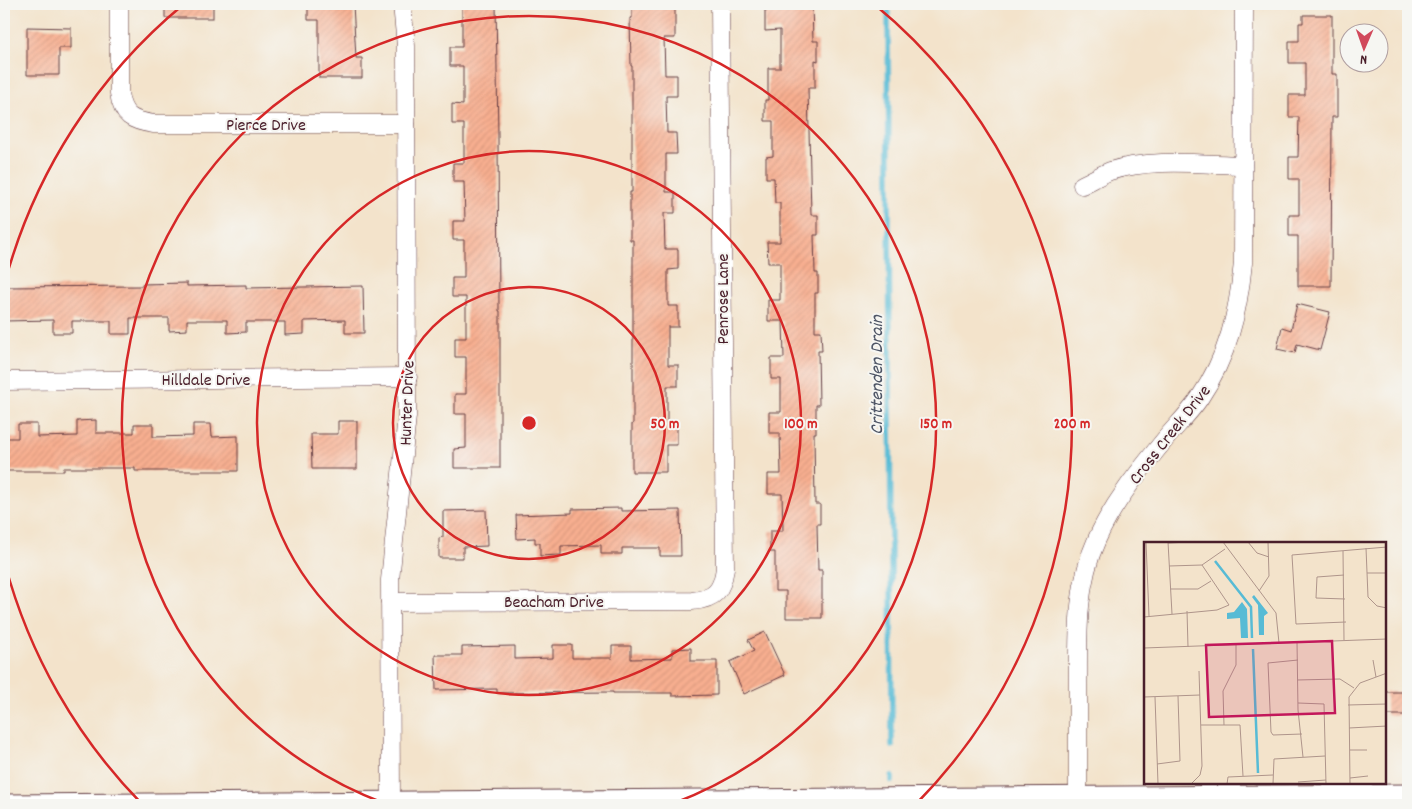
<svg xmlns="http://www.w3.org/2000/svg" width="1412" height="809" font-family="Dekko,sans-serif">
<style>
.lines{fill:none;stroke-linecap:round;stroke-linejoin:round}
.stream{stroke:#57bbd5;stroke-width:5.5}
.building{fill:url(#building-hatch)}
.minor-casing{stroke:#633c43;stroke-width:19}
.tertiary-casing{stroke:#633c43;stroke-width:23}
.minor{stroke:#fff;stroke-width:18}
.tertiary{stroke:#fff;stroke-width:21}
.ring{fill:none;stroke:#d62828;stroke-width:2.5}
.labels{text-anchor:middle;stroke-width:4;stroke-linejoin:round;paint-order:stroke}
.street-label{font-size:18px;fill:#4a1f2b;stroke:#f6f6f2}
.water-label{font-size:19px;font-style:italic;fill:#4f5666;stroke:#f6f6f2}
.inset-river{fill:none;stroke:#57bbd5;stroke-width:2.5}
.inset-road{fill:none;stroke:#af958b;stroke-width:1}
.view{fill:#c2185b;fill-opacity:0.15;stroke:#c2185b;stroke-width:2.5}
.inset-edge{fill:none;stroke:#4a1f2b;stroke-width:2.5}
.centre{fill:#d62828;stroke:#f6f6f2;stroke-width:2.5}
.ring-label{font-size:15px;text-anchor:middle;font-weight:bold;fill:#d62828;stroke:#f6f6f2;stroke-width:4;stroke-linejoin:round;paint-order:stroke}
</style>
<defs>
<pattern id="building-hatch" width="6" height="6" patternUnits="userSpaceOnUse" patternTransform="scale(1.25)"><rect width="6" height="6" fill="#f8af90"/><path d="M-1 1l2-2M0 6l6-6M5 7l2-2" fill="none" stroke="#d6967c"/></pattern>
</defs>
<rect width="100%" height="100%" fill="#f6f6f2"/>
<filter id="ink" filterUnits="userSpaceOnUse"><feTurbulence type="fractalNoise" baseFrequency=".02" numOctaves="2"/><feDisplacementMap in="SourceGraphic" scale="10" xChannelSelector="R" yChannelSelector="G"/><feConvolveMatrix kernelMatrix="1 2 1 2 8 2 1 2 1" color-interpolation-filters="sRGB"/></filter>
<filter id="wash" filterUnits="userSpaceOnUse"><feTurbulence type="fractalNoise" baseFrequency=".0096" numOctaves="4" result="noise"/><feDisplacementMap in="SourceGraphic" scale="20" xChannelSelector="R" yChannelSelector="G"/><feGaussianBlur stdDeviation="1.12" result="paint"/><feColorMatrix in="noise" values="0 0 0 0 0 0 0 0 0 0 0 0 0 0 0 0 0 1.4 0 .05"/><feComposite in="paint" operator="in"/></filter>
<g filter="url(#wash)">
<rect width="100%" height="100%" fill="#f3e3cb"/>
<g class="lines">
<g class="stream">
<polyline points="888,4 892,746"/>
<polyline points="892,776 892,781"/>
</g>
</g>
<g id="blocks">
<g class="building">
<rect x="165" y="4" width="48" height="14"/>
<polygon points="308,4 353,4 356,58 362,58 362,78 319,78 319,20 308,20"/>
<polygon points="462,4 496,4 498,136 499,311 500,311 500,468 454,468 454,449 466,448 466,414 455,414 455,394 466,394 466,357 455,357 455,338 466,338 466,297 452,297 452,278 464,278 464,240 453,240 453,221 465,221 464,182 453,182 453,163 464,163 464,124 452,124 452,104 463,105 463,66 450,66 450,47 462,47"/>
<polygon points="632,4 675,4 675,38 664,38 665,75 677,75 677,96 666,96 667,133 676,133 677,154 666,154 666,192 675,192 675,213 664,213 665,249 678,249 678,269 668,270 668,306 678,306 678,327 668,327 668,365 678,365 678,386 667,386 667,424 677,424 677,445 666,445 666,472 632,472 632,424 633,424 633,240 630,240 630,192 632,192 632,66 631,66 630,18 632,18"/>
<polygon points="779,4 812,4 813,41 818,41 818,61 815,60 815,88 808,88 811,215 818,215 818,235 814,235 815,273 818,273 818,293 815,293 815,331 821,331 822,351 818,351 819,405 816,405 816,433 814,433 815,504 820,504 820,524 817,524 818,570 822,570 822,618 786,618 786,591 775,591 775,552 770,552 770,531 783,531 782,494 768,494 768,474 781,474 780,433 769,433 769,412 781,412 781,379 771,379 771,358 784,358 783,321 768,321 768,300 780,300 780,263 768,263 767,242 780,242 780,203 775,203 774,178 766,178 766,157 773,156 773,121 765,121 765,100 768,100 768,68 780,68 780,30 765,31 765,10 779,10"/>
<polygon points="1303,15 1332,15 1332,74 1337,74 1337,117 1332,117 1331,286 1298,286 1298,236 1289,236 1289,215 1299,215 1299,179 1289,179 1289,157 1298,157 1299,117 1289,117 1289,95 1305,95 1305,63 1289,63 1289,41 1299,41 1299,23 1303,23"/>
<polygon points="27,27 71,28 71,48 59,48 59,75 27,75"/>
<polygon points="187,283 187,286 246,285 246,288 363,286 364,333 345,333 345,320 304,321 304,334 285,335 285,322 246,322 246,332 227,333 227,320 187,320 187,330 169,331 169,318 130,318 130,334 111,334 111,321 72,321 72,333 53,333 53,320 4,321 4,287 142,286 142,284"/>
<polygon points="1297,304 1330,312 1320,350 1297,344 1295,353 1277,349 1282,327 1291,330"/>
<polygon points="96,420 96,433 134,433 134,424 153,424 153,437 193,436 193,424 211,424 212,437 238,436 238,471 135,471 135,468 64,468 64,471 4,471 4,438 18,438 18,424 37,424 37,437 77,436 77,421"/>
<polygon points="338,421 357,421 357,469 312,469 311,434 338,434"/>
<polygon points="621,508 621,511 680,510 681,556 660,556 660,548 622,548 622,554 601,554 601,545 561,546 561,555 540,556 540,543 535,543 535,538 517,539 516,515 572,513 572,509"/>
<polygon points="486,510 487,546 463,547 463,558 439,558 439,538 443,537 443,511"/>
<polygon points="765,632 785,675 744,694 730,662 754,651 748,640"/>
<polygon points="553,645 572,645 572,658 612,658 612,646 631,646 631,659 672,658 672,649 691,648 691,661 717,661 717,695 672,696 672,693 613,693 613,692 497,693 497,689 436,690 435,655 462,655 462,647 515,646 515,659 553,658"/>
<rect x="1386" y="692" width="22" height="23"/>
</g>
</g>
</g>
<g filter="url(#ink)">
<use href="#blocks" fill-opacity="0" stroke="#633c43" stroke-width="1"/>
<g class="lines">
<g class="minor-casing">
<g id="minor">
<path d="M119 4V93C122 116 132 121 154 124H406"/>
<path d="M1082 185C1091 181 1100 175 1110 171 1151 158 1200 164 1243 165"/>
<polyline points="4,381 408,377"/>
<path d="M390 602 692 601C715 599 722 591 725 568L720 4"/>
<path d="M1078 798C1078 760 1078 722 1078 684 1078 635 1076 585 1097 539 1114 501 1141 469 1167 437 1178 424 1190 412 1199 399 1228 356 1238 314 1243 263L1244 4"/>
<polyline points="391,802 390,580 407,416 406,46 402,4"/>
</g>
</g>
<g class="tertiary-casing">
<polyline id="tertiary" points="4,805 1408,795"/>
</g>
<use href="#minor" class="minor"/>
<use href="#tertiary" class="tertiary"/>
</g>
</g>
<g class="ring">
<circle cx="529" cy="423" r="136"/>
<circle cx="529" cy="423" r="272"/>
<path d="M386 804A407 407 0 1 1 672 804"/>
<path d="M142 804A543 543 0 0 1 5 564M5 282A543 543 0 0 1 184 4M874 4A543 543 0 0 1 916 804"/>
</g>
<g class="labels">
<g class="street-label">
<text x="266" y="130">Pierce Drive</text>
<text transform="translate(722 299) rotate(-90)" y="6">Penrose Lane</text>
<text x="206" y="385">Hilldale Drive</text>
<text transform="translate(406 403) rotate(-88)" y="6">Hunter Drive</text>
<text transform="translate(1169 434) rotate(-52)" y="6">Cross Creek Drive</text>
<text x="554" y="607">Beacham Drive</text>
</g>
<g class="water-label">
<text transform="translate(875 375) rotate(-90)" y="7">Crittenden Drain</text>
</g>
</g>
<g transform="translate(1144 542)">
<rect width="242" height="242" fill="#f3e3cb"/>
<path d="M110 53 124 71 120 74V93H115L114 63 108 55ZM98 60 103 67 104 96H97L96 76 83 77V71L90 70Z" fill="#57bbd5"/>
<path class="inset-river" d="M71 19 107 65 108 96M109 107 114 231"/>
<path class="inset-road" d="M2 0 5 74M24 0 28 72M79 0 132 71 135 101M104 0 113 11 125 15M24 1 45 0M222 6 224 55 233 64 243 66M199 9 200 98M25 24 58 23 81 7M223 31H243M200 33 173 35 172 56 201 57M26 47H54L67 39M115 49 125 34 124 0M43 69 44 105M0 75 73 68 85 63 58 23M202 80 152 82 148 13 243 5M153 100 154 168 159 215M0 106 243 97M154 118 124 121 127 190 129 193 158 192M229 118 232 135M153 138 196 137 210 146M0 155 56 153M11 155 14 242M154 161 180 162 182 242M204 163 243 162M57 183H96L99 234M80 183 79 149 92 123V103M205 186 243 184M206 208H223M13 222 36 219 34 154M206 236 224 234M154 240 182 238M47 242 56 233 58 224 55 129M83 242 84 235 129 233M129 242 130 217 181 214M206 242 205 155 216 141 243 131"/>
<path class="view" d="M188 99 191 171 65 175 62 103Z"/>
<rect width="242" height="242" class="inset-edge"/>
</g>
<circle cx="529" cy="423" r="8" class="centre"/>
<g class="ring-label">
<text x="665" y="428">50 m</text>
<text x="801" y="428">100 m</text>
<text x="936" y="428">150 m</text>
<text x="1072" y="428">200 m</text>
</g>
<rect width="1412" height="809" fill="none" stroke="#f6f6f2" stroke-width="20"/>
<g transform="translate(1364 48) rotate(182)"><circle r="24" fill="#f6f6f2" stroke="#b1a0a2"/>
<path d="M0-4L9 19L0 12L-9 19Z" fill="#d1495b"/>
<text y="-8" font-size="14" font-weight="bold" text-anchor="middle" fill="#4a1f2b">N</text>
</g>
</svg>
